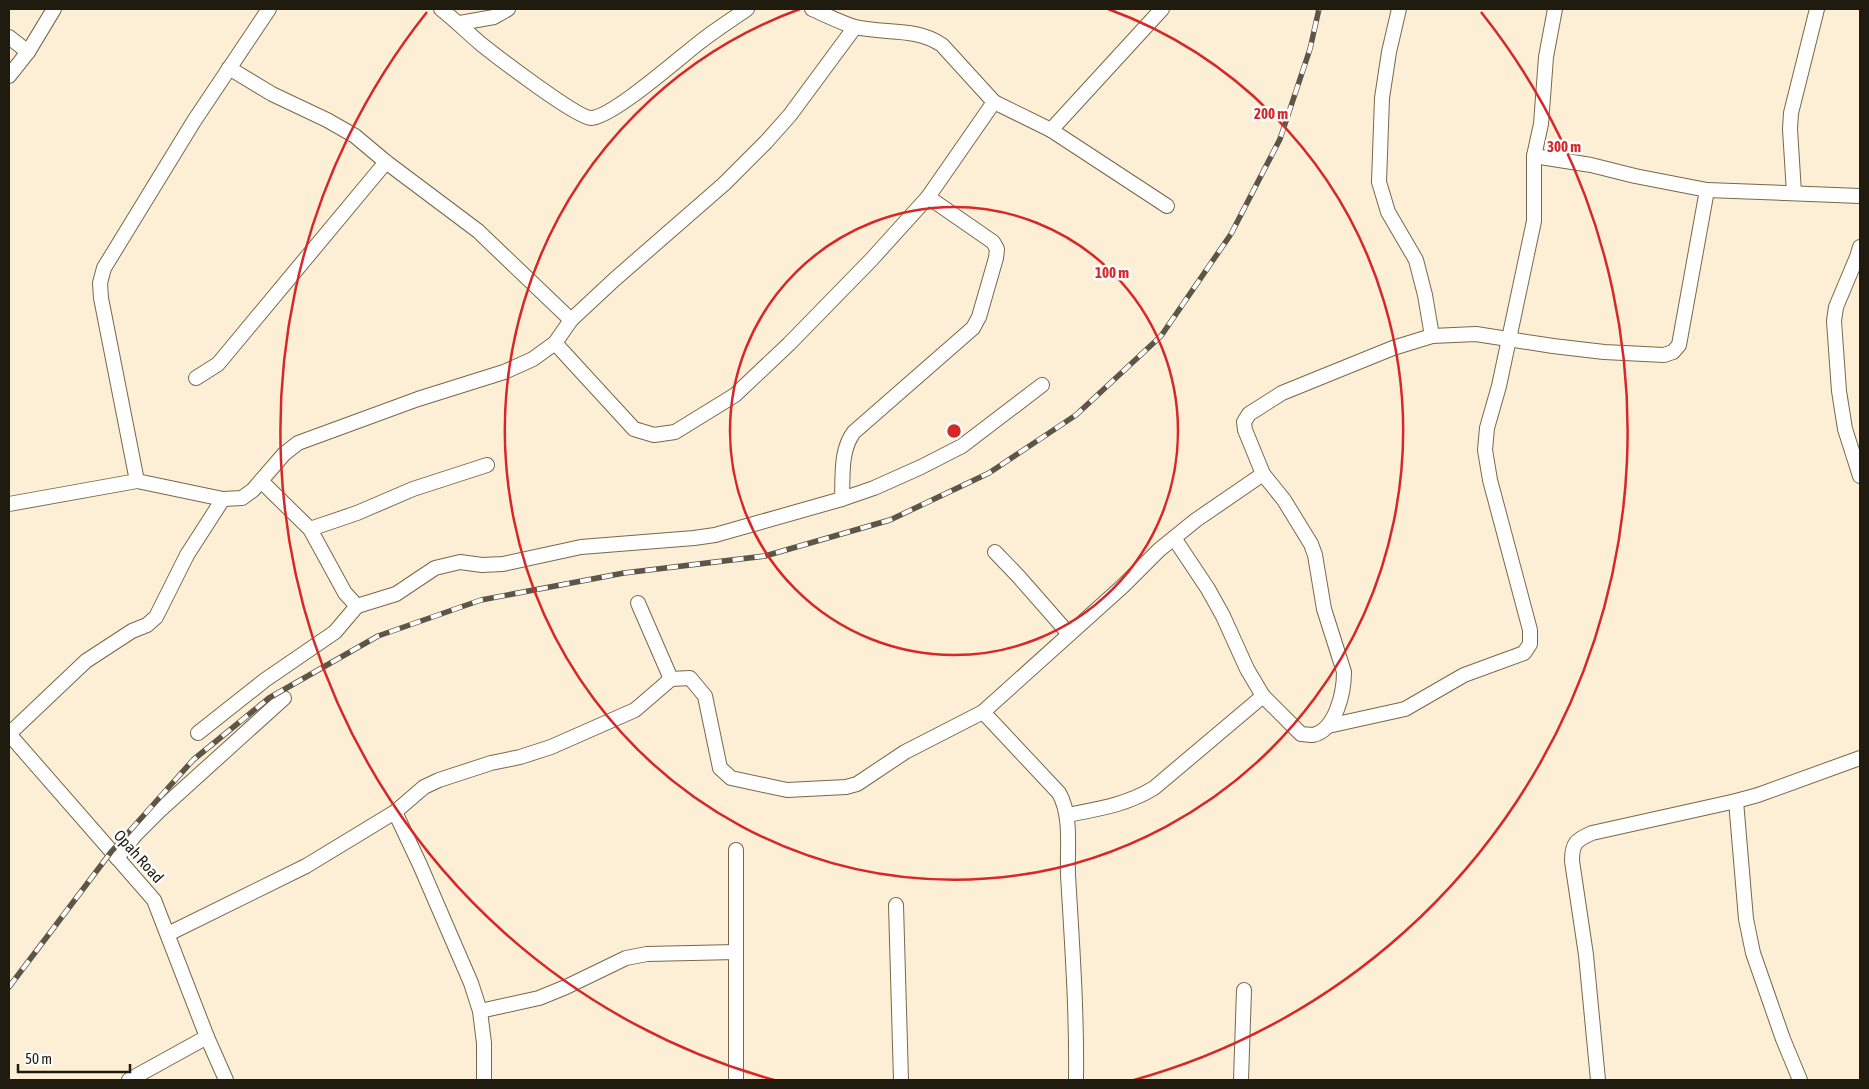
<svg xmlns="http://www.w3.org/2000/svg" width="1869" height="1089" font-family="'Asap Condensed',sans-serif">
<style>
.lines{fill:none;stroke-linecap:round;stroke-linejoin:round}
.minor-casing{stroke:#77684b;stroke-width:16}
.minor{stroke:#fff;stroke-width:14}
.rail-casing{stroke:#5d5646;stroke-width:5.5}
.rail{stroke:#fefefe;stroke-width:4;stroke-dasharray:11;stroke-linecap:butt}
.ring{fill:none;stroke:#d62828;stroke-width:2.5}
.labels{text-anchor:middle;stroke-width:5;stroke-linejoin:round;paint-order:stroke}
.street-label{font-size:16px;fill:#201b0f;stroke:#fefefe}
.centre{fill:#d62828;stroke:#fefefe;stroke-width:2.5}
.ring-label{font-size:15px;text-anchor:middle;font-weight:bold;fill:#d62828;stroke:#fefefe;stroke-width:5;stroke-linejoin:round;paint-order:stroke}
</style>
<rect width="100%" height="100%" fill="#fdefd5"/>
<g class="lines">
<g class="minor-casing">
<g id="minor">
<path d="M441 9C455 20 467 32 481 44 496 56 577 118 591 118 613 117 679 58 700 42 715 30 731 20 747 9"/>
<path d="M812 9C826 15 841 23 855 27 885 34 916 27 942 45L994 102 1051 130 1162 9"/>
<polyline points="1399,9 1389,52 1382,98 1379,182 1388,212 1416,260 1425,295 1432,336"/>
<polyline points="460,23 494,17 508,9"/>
<polyline points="9,37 28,52 54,9"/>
<polyline points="229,68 272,94 327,120 355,136 386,162 478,231 571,320"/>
<polyline points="9,76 28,52"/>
<polyline points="1051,130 1167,206"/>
<polyline points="1534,156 1591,165 1635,176 1707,190 1860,196"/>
<polyline points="1794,193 1790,129 1791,113 1817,9"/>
<polyline points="1860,247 1857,257 1836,307 1834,321 1839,391 1845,429 1860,476"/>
<polyline points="555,343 634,429 654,435 675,432 735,395 789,344 871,260 928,197 994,102"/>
<polyline points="196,378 218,364 386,162"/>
<polyline points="137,481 223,499 242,498 253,490 284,454 298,443 418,399 504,372 533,359 555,343 571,320 615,279 724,184 766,142 790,115 855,27"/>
<polyline points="261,481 310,529 345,593 357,606 396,594 435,568 460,562 482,565 503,564 581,547 694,538 715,535 842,499 874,488 921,467 962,446 1042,385"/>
<path d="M842 499C843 477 840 450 854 432L973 328 979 317 996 258 997 249 993 242 928 197"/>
<polyline points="9,504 137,481 101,298 100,283 104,268 194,121 269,9"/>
<polyline points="310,529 357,513 413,489 487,465"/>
<path d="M1174 538 1208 589 1223 616 1247 669 1263 696 1301 734C1305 734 1309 735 1313 735 1336 730 1344 692 1344 672L1324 609 1315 555 1311 544 1284 500 1263 474 1245 430 1244 422 1249 414 1282 393 1393 348 1432 336 1476 334 1553 346 1604 352 1664 355 1673 352 1679 345 1707 190"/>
<polyline points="995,552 1019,577 1069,634"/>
<polyline points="638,603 671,679"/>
<path d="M983 712 1059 793C1072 816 1067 849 1068 875 1072 943 1077 1012 1076 1080"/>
<polyline points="1328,726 1405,709 1464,675 1524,653 1530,644 1530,630 1490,480 1485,450 1487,428 1499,386 1534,221 1534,156 1541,124 1546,57 1555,9"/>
<polyline points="198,733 265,680 335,632 357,606"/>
<polyline points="9,734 154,900 207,1037 226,1080"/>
<polyline points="9,734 86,661 132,631 147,625 156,617 187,555 223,499"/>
<polyline points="395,812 420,865 471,983 480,1011 484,1043 484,1080"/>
<path d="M1067 815C1098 809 1126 805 1154 788L1263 696"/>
<polyline points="117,858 136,834 159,811 284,698"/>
<polyline points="896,905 901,1080"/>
<polyline points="168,934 306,866 395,812 424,787 439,780 491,763 520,757 551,747 635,710 671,679 690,678 705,696 720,768 731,778 787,790 846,787 857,784 905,752 983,712 1123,586 1159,550 1196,520 1263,474"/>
<polyline points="480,1011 539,998 566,987 626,958 647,954 736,952"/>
<polyline points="129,1080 207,1037"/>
<polyline points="736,1080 736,850"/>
<polyline points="1241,1080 1244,990"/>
<path d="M1598 1080 1586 955 1572 861C1572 843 1576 840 1592 833L1736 801"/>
<polyline points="1800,1080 1783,1039 1753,953 1746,919 1736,801 1758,795 1860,758"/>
</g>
</g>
<use href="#minor" class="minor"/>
<g class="rail-casing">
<polyline id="rail" points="9,987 111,852 193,760 269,698 378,636 481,600 624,573 765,556 890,520 989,473 1076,415 1161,336 1231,234 1280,139 1310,49 1319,9"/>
</g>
<use href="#rail" class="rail"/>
</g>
<g class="ring">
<circle cx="954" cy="431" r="224"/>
<path d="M1108 9A449 449 0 1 1 800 9"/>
<path d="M774 1080A673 673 0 0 1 427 12M1481 12A673 673 0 0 1 1134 1080"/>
</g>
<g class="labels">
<g class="street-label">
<text transform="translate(139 856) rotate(48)" y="6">Opah Road</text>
</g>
</g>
<circle cx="954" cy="431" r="8" class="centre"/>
<g class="ring-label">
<text x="1271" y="119">200 m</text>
<text x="1564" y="152">300 m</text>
<text x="1112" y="278">100 m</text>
</g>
<rect width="1869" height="1089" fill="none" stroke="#201b0f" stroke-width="20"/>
<path d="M18 1064v8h112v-8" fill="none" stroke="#201b0f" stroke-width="2.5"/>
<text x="25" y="1064" font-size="15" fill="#201b0f" stroke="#fefefe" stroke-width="4" paint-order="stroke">50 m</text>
</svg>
